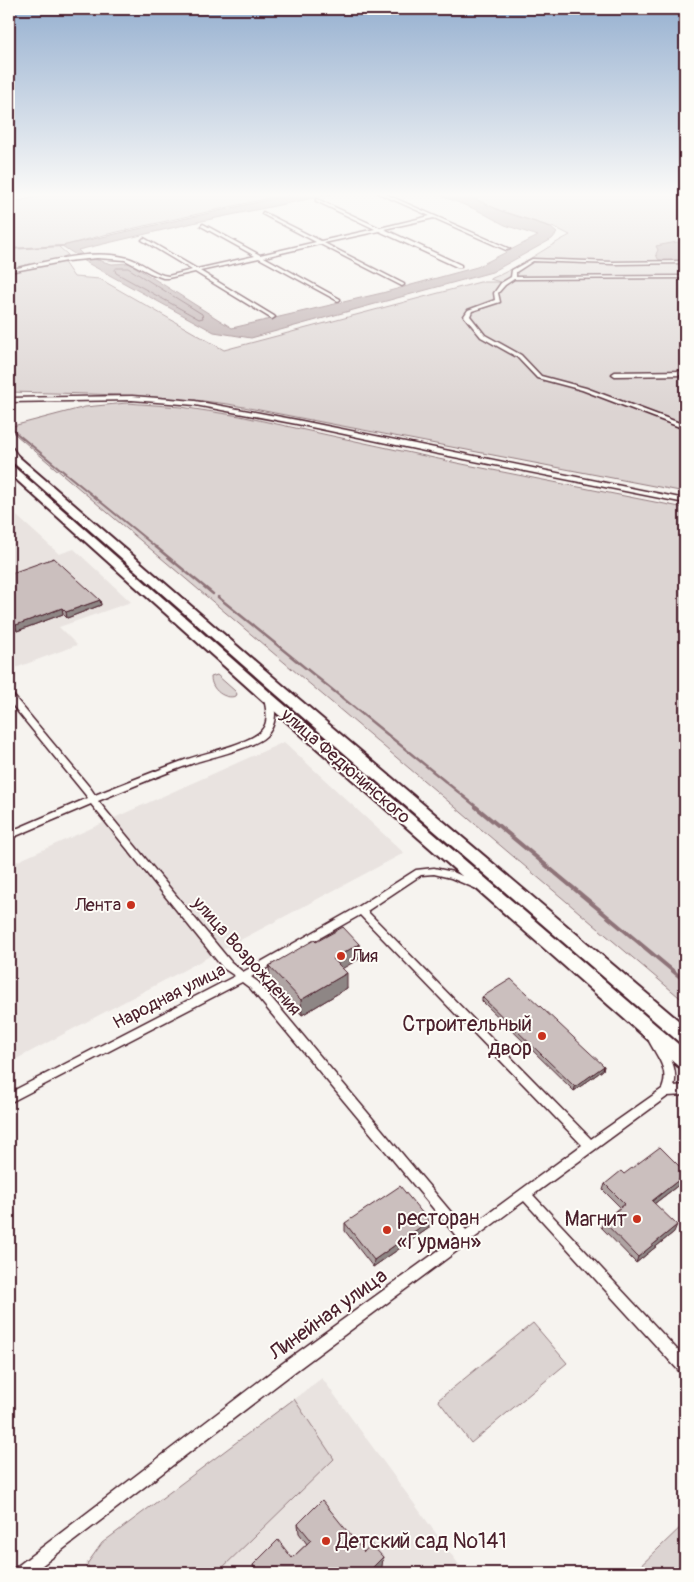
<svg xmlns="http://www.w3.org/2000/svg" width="694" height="1582" font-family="Pangolin,sans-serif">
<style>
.built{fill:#e9e3e0}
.green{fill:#dcd4d2;stroke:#937a7e}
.water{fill:#bbabac;stroke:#8e7378}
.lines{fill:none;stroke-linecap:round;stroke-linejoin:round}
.shore{stroke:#77575f;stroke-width:1}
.stream-far2{stroke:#8e7378;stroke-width:2}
.stream-far1{stroke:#8e7378;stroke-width:2.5}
.stream{stroke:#8e7378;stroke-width:4}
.minor-casing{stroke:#4a1f2b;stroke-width:3}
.trunk-casing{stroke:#4a1f2b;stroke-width:4}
.minor{fill:#fdfcf7;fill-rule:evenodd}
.trunk{fill:#fdfcf7;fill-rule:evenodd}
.wall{fill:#afa4a3;stroke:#4a1f2b}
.shaded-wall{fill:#8e8685;stroke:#4a1f2b}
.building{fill:#cbbfbe;stroke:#4a1f2b}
.poi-dot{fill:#c8321e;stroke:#fdfcf7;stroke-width:2}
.labels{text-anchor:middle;stroke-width:4;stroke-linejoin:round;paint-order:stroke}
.street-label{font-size:18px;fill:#4a1f2b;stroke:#fdfcf7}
.poi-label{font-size:18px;fill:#4a1f2b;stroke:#fdfcf7;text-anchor:end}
.near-poi-label{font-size:21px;fill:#4a1f2b;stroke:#fdfcf7;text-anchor:end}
.near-street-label{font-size:21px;fill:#4a1f2b;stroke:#fdfcf7}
</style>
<rect width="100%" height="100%" fill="#f6f3ef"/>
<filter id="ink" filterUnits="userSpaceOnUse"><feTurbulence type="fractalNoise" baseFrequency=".02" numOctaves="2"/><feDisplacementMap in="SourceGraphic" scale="10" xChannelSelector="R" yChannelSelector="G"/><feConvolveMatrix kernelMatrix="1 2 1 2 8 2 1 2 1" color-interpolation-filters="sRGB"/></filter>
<g filter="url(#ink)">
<g class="built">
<polygon points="9,509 59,554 74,549 131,602 59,627 77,645 10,670"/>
<polygon points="284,742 404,853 9,1063 9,865"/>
<polygon points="322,1378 465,1573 92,1573 87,1564 102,1543"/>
</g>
<g class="green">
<path d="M56 193H292L104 235 59 247 68 255 61 258 74 277 100 279 224 350 480 282H500L490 279C519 268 543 249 570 235L558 229 501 211 462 193H685V492L228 404C155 394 82 394 9 392V203Z"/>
<polygon points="127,403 181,407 240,416 457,463 685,508 685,1002 9,429 9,427 85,407"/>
<path d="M217 675 235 691 237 694 236 696C225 700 211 690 211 677Z"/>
<polygon points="533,1323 567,1363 471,1443 438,1400"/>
<polygon points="294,1399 334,1459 217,1573 92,1573 87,1564 102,1543"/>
<polygon points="685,1523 685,1573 633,1573"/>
</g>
<g class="water">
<polygon points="299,193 338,193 197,222 78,250 82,254 76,255 62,246"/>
<polygon points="434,193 462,193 501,211 550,227 557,233 552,239 492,272 251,338 214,332 80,259 90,258 112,264 129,263 232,328 382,293 477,267 538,236 505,225 477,210"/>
<polygon points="677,242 685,244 685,259 665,261 658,259 656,254 658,250 656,246"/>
</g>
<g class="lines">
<polygon class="shore" points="117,268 128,268 202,314 203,318 199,319 116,273 115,270"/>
<g class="stream-far2">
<polyline points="9,249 62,246"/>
<polyline points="9,427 157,548"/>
</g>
<g class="stream-far1">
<polyline points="156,547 213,594"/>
<polyline points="218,597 478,808"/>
</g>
<polyline class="stream" points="476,807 685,981"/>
<g class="minor-casing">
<g id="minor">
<path d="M378 193H383L510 249 506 250 434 218 384 229 461 265V267H457L379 231 324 243 404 284V285L402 286 320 244 264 257 340 299V300L338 301 259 258 200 271 274 316 275 317 272 319 195 272 168 278H163L150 273 125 260 97 258 67 261 9 272V270C46 262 90 248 128 258 141 262 151 271 163 275L168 276 192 270 142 240 144 238 197 269 255 256 201 226 203 224 260 255 316 242 262 214 263 212 321 241 375 229 316 201 317 199 380 228 430 216Z"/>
<polygon points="532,259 613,262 685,261 685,263 613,264 533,261 516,272 516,277 685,276 685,278 514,279 505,285 498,293 500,302 472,311 470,316 485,335 521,355 541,376 586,388 685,425 685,429 582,390 537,378 517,357 481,337 464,316 468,310 495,300 494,293 501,283 511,277 512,270"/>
<polygon points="685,371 685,375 615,376 612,374 615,372"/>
<polygon points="132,396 195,401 297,420 685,499 685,503 434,453 297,424 195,405 132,400 9,402 9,398"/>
<polygon points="9,445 11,446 22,462 21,463 16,462 9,451"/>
<path d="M9 694H12L91 789 95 795C125 783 155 771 185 760 204 753 249 744 261 731 270 722 266 709 264 698L268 696H271C277 709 277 725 266 736 254 748 210 757 191 764 160 775 129 788 98 801L231 962 243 972 358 907 416 870 434 868 453 872 480 884 482 886 480 888 477 889 451 878 434 874 421 875 367 911 591 1139 662 1089C670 1070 657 1057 649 1041L650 1038 654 1037 658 1038C668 1053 679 1068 674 1086L685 1085V1095L668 1096 533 1195 685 1358V1374L680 1372 524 1201 293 1373 32 1573H13L15 1568 283 1363 457 1237 250 988 242 982 9 1103V1093L235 976 223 968 91 804 9 839V832L88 798 84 793 9 701ZM360 915 582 1145 466 1230 258 982 251 977Z"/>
</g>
</g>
<g class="trunk-casing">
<g id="trunk">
<polygon points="9,451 13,452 287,689 685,1026 685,1044 679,1042 277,695 9,459"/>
<polygon points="9,465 13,466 273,695 685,1050 685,1069 678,1066 263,701 9,473"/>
</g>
</g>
<use href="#minor" class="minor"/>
<use href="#trunk" class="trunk"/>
</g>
<g class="wall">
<polygon points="9,574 100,600 101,605 67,618 63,614 17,631 9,622"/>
<polygon points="316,942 359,944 359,959 342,968 347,988 302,1015 270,981 269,966"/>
<polygon points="482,997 604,1066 603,1070 574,1091 482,1001"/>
<polygon points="685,1180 654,1204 674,1232 636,1263 601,1227 603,1221 620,1207 603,1190 605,1184"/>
<polygon points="345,1223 429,1228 373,1267 345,1231"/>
<polygon points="298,1524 364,1552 382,1567 376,1573 254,1573 253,1565 292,1558 307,1544 299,1533"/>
</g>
<g class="shaded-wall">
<polygon points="100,600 101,605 67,618 66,612"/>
<polygon points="62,608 63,614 17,631 16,625"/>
<polygon points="9,804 11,812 9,813"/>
<polygon points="359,944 359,959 333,974 333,959"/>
<polygon points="347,973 347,988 302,1015 301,1000"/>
<polygon points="604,1066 603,1070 574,1091 575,1087"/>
<polygon points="685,1175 685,1180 650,1207 652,1201"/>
<polygon points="429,1221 429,1228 373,1267 374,1260"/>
<polygon points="677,1225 674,1232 636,1263 638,1257"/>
<polygon points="383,1557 382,1567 376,1573 367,1573"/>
</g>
<g class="building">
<polygon points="54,558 100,600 66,612 62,608 16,625 9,618 9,574"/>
<polygon points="343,927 359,944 333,959 347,973 301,1000 269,966 314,940 316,942"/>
<polygon points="511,979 604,1066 575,1087 482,997"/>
<polygon points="660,1147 685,1172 685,1175 652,1201 677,1225 638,1257 603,1221 625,1204 605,1184 621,1171 624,1174"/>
<polygon points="400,1186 429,1221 374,1260 345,1223"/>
<polygon points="322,1500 364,1552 371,1544 383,1557 367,1573 259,1573 253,1565 278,1540 292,1558 311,1540 298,1524"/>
</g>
</g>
<linearGradient id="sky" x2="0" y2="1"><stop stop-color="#96b0d0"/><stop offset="0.47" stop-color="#fbfaf8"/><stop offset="1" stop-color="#fbfaf8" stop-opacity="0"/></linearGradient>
<rect width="694" height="414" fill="url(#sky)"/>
<g class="poi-dot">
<circle cx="131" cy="905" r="5"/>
<circle cx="341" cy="956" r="5"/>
<circle cx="542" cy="1036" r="5"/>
<circle cx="637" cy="1219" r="5"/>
<circle cx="387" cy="1230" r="5"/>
<circle cx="326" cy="1541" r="5"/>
</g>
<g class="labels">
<g class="street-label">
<text transform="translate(346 766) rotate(41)" y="6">улица Федюнинского</text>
<text transform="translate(247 956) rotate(48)" y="6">улица Возрождения</text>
<text transform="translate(169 996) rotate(-27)" y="6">Народная улица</text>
</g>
<g class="poi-label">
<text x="121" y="911">Лента</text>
<text x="351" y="962" text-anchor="start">Лия</text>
</g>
<g class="near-poi-label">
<text x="532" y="1031">Строительный<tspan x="532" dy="24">двор</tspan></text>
<text x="397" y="1225" text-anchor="start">ресторан<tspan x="397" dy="24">«Гурман»</tspan></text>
<text x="627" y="1226">Магнит</text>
<text x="336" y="1548" text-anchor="start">Детский сад №141</text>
</g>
<g class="near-street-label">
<text transform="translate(328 1314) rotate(-36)" y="7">Линейная улица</text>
</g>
</g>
<rect width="694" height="1582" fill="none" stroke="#fdfcf7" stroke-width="30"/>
<rect x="15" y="15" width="664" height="1552" fill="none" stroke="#4a1f2b" stroke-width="2" filter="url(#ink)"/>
</svg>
